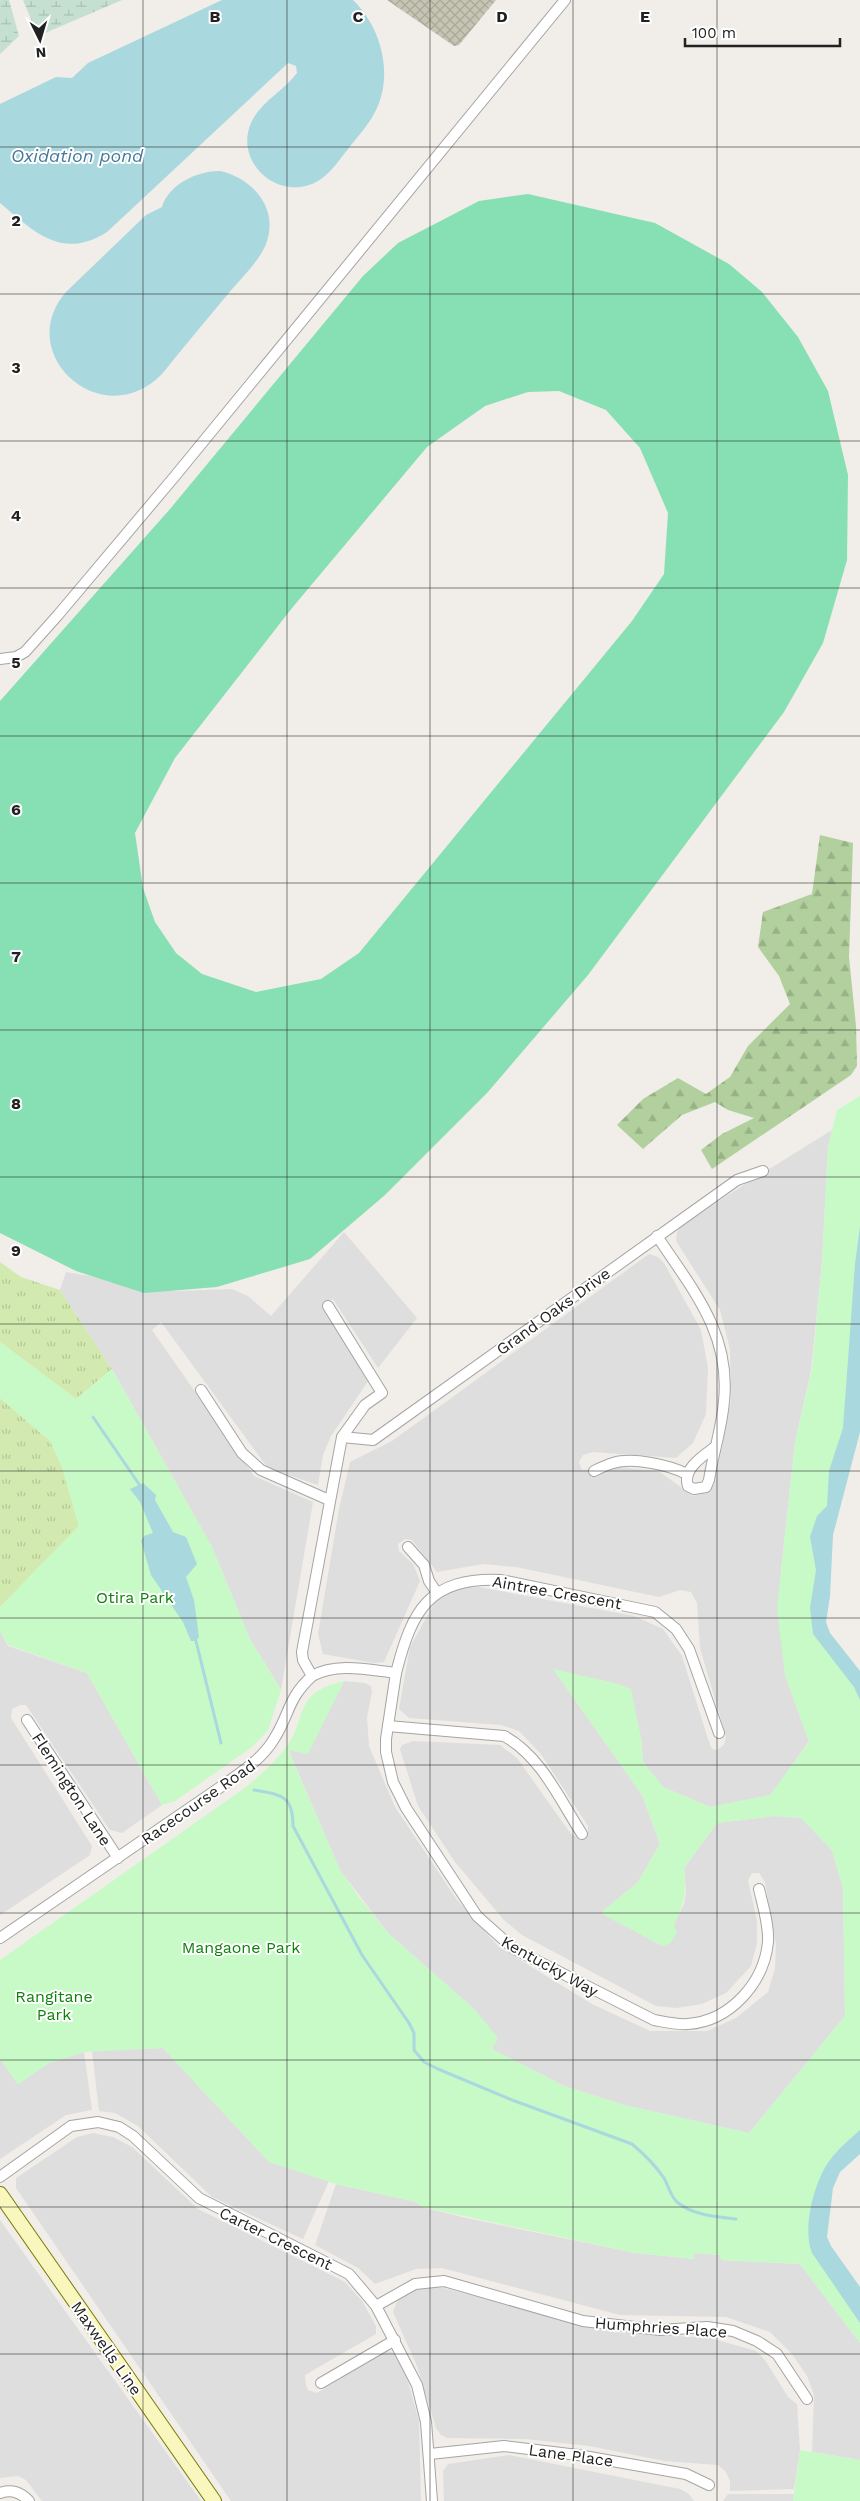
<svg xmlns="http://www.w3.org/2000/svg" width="860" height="2501" font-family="'Work Sans',sans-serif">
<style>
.residential{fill:#dfdede}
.construction{fill:url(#construction-cross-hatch)}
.grass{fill:url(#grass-tufts)}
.forest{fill:url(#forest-firs)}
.wetland{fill:url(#wetland-marsh)}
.park{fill:#c8fac7}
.pitch{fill:#87dfb4;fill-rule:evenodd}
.water{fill:#a9d8de}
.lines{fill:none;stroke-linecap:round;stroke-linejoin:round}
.stream{stroke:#a9d8de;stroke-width:3}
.street-casing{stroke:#a5a5a5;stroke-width:12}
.secondary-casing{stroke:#7a7b05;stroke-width:16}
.street{stroke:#fff;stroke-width:10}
.secondary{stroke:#faf7be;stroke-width:14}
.grid{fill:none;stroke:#212121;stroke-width:1;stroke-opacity:0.55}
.labels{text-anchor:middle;stroke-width:4;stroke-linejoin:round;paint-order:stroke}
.street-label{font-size:16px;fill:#212121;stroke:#fff}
.park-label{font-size:16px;fill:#0f820c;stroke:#fff}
.water-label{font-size:18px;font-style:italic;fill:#44779a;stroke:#fff}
.grid-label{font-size:16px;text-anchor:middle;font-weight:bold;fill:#212121;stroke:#fff;stroke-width:4;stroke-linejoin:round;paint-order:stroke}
</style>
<defs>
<pattern id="construction-cross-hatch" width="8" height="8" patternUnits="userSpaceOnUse" patternTransform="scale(1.25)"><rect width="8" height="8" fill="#c6c4b3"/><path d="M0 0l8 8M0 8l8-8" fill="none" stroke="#aaa89a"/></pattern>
<pattern id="grass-tufts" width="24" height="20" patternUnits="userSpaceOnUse" patternTransform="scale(1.25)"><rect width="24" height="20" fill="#d2eaaf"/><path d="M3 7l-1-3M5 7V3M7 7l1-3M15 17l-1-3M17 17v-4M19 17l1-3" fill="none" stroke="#b4c896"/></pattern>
<pattern id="forest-firs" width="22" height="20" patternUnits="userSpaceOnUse" patternTransform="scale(1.25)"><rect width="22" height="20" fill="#b1d09d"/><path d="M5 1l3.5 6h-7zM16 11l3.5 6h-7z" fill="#98b287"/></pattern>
<pattern id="wetland-marsh" width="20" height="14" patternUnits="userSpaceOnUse" patternTransform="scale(1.25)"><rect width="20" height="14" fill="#c5dfd1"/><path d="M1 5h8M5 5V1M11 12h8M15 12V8" fill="none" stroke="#a9bfb3"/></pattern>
</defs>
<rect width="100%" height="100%" fill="#f1ede8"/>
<g class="residential">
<polygon points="832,1130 828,1147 822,1262 811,1371 795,1442 781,1570 785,1675 809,1741 771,1795 710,1807 663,1787 643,1762 641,1738 618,1684 554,1670 642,1795 660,1844 638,1882 604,1910 603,1914 663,1946 684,1904 686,1892 684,1868 717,1823 773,1816 801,1818 832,1850 843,1888 845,2016 749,2133 624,2105 564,2086 492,2049 476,2011 388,1933 340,1870 288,1749 308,1753 344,1681 365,1683 371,1686 372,1692 367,1717 369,1746 395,1807 457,1900 499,1947 592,2004 650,2031 707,2031 736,2018 768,1992 775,1968 776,1945 765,1882 759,1873 752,1873 748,1880 757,1921 757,1943 751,1966 726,1993 702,2004 676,2008 656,2006 522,1935 504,1920 455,1862 418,1806 400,1749 402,1745 413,1741 500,1745 517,1758 571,1834 581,1838 588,1832 588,1826 541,1754 519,1731 501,1725 409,1718 399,1709 410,1647 436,1600 447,1593 467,1587 479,1587 634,1616 663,1629 682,1656 708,1739 712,1749 717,1750 724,1745 726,1737 700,1648 697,1603 691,1592 680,1590 659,1597 516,1567 483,1564 437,1572 412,1540 405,1539 398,1544 399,1551 413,1564 420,1581 384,1662 374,1663 323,1654 318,1634 339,1509 350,1462 392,1441 649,1254 658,1257 664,1263 701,1330 708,1368 706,1414 693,1443 676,1458 593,1452 583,1455 579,1462 582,1470 620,1467 660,1472 693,1496 707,1493 715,1483 731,1401 730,1349 720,1310 676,1241 677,1232 680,1227 745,1184"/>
<polygon points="344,1232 417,1318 378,1368 333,1299 324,1304 369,1380 331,1436 323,1455 318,1485 268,1468 161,1322 152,1330 254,1476 313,1502 281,1690 250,1639 212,1547 112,1369 60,1290 66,1272 177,1291 232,1289 248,1296 271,1316"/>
<polygon points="0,1631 8,1646 87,1673 162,1805 122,1833 110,1830 26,1705 20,1705 12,1709 11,1718 92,1846 90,1855 0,1915"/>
<polygon points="163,2048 269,2162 329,2181 303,2239 212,2197 138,2126 115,2113 99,2111 92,2051"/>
<polygon points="84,2052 92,2110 66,2115 0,2159 0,2059 18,2084 49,2063"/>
<polygon points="93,2133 113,2137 132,2147 198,2209 345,2282 362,2301 376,2326 376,2334 305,2375 306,2385 308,2390 317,2393 387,2351 394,2353 407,2378 419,2421 421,2501 231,2501 16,2188 16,2178 77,2137"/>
<polygon points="336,2184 416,2202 422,2207 466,2218 636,2253 694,2259 694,2253 721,2255 721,2260 800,2264 860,2343 860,2460 812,2452 814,2395 807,2376 792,2354 770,2332 726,2317 620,2315 442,2268 416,2269 375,2284 358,2268 315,2245"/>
<polygon points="0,2220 201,2501 42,2501 26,2480 18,2476 0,2478"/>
<polygon points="429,2287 443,2288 613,2332 710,2338 756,2351 765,2360 788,2397 797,2404 800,2450 794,2489 730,2491 730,2481 726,2472 718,2465 664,2461 589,2446 526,2439 447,2438 441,2435 436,2428 417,2366 393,2312 397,2301 415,2290"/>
<polygon points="509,2455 680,2489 689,2494 694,2501 444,2501 443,2471 448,2464"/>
<polygon points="728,2494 794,2494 793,2501 723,2501"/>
</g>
<polygon class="construction" points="387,0 496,0 459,45 454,46"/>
<g class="grass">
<polygon points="0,1262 21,1277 60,1290 112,1369 76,1399 0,1342"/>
<polygon points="0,1398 50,1441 62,1467 79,1526 0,1607"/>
</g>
<polygon class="forest" points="820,835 853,843 849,957 856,1026 857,1066 851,1075 712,1169 701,1150 722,1134 754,1118 728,1110 715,1102 682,1115 643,1149 617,1125 643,1099 678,1078 706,1094 730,1077 748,1046 790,1004 779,976 758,947 763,912 812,894"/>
<g class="wetland">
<polygon points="0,0 9,0 19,36 0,54"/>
<polygon points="23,0 122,0 38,36"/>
</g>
<g class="park">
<path d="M860 1096V1400L830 1525 823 1627 860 1679V2144L841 2161 829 2189 821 2241 860 2299V2343L800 2264 721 2260 720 2255 694 2253V2259L636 2253 422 2207 416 2202 336 2184 269 2162 163 2048 84 2052 49 2063 18 2084 0 2059V1960L242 1790C257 1778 272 1765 284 1750 309 1719 291 1693 344 1681L308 1754 288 1750 340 1870 359 1897 388 1933 476 2011 498 2038 492 2049 564 2086 624 2105 749 2133 845 2016 843 1888 832 1850 801 1818 773 1816 717 1823 684 1868C686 1893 685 1902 674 1925L677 1933 670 1943 663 1946 602 1914 604 1910 638 1882 660 1844 642 1795 553 1669 618 1684 631 1689 641 1738 643 1762 663 1787 710 1807 770 1795 809 1742 785 1675 777 1609 795 1442 812 1369 822 1262 828 1147 837 1110Z"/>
<polygon points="0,1342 76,1399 112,1369 212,1547 250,1639 281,1690 268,1730 252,1747 175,1801 162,1805 87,1673 8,1645 0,1631 0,1607 79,1526 62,1467 50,1441 0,1398"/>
<polygon points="800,2450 860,2460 860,2501 793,2501"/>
</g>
<path class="pitch" d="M528 194 655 223 729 264 762 292 798 337 828 391 848 475 847 560 823 643 784 712 588 975 487 1093 385 1195 310 1259 217 1287 144 1293 76 1271 0 1233V701L170 509 363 276 398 243 479 201ZM559 391 606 410 640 448 668 513 664 574 632 621 359 953 321 979 256 992 202 974 176 953 155 922 143 888 135 833 175 758 292 608 427 447 485 406 528 392Z"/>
<g class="water">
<path d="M222 0H353C382 28 394 76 375 112 368 126 357 137 348 149 337 163 326 180 309 185 273 197 235 160 251 123 260 102 284 91 297 73L296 66 288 63 107 232C61 261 34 231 0 203V104L56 77 72 78 88 63Z"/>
<path d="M220 171C252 178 278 207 267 241 261 259 245 274 233 288 209 317 185 345 162 374 103 435 12 354 66 292L146 215 162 207C169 184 197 171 220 171Z"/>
<polygon points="860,1226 860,1432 833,1535 830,1596 826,1622 830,1633 860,1671 860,1700 854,1687 813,1634 810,1608 816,1570 810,1537 817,1516 827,1506 829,1471 843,1428 855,1264"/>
<polygon points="143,1483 156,1495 155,1500 173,1532 186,1537 197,1564 186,1577 194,1600 199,1637 196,1641 191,1641 183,1622 151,1575 141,1541 144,1536 153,1533 140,1502 130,1489"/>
<path d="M860 2130V2154L840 2172 833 2188 827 2237 831 2246 860 2287V2323L812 2253C802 2229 814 2181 830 2160 838 2149 850 2139 860 2130Z"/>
</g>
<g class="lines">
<g class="stream">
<polyline points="93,1417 141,1487"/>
<polyline points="195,1637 221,1743"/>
<path d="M254 1790C280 1795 293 1794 293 1826L362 1955 409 2023 414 2033V2050L424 2062 438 2069 512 2100 632 2144C644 2154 655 2165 664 2178 668 2185 671 2197 677 2202 692 2215 717 2217 736 2219"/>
</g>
<g class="street-casing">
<g id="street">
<polyline points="0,659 16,657 25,652 58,615 175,476 565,0"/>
<path d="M657 1236C692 1289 731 1333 724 1401 722 1427 713 1454 709 1480L706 1487 694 1489 688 1486C682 1469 703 1456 715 1447"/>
<polyline points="201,1390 242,1453 261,1470 329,1500"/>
<polyline points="342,1437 373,1440 737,1180 763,1171"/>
<path d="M594 1471C600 1468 606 1465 613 1463 633 1457 669 1465 687 1474"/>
<polyline points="408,1547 424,1565 429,1581 437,1593"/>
<path d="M396 1673 386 1739V1752L393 1782 406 1808 477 1916 514 1949 654 2020C665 2022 676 2025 688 2024 730 2021 764 1983 768 1942 769 1925 763 1906 759 1889"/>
<path d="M312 1676C337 1662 369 1670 396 1673 412 1610 429 1577 501 1580L655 1612 676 1629 689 1649 719 1733"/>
<polyline points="27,1720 118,1858"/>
<path d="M388 1726 504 1736C541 1756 560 1800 582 1834"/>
<path d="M0 1938 225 1784C243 1771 262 1759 274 1739 290 1714 287 1699 312 1676L303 1660 302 1652 342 1437 365 1405 382 1393 328 1306"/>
<polyline points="0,2177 71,2126 98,2122 119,2127 133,2136 199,2198 349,2274 376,2306 417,2385 426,2422 432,2501"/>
<polyline points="376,2306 415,2284 444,2281 583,2321 660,2330 707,2327 733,2331 757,2341 777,2354 807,2399"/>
<polyline points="321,2383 395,2340"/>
<polyline points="430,2454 504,2446 578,2455 686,2474 709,2485"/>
<path d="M0 2493C12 2489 20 2492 29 2501"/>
</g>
</g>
<g class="secondary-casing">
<polyline id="secondary" points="0,2194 214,2501"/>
</g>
<use href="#street" class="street"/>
<use href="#secondary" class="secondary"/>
</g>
<path class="grid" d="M143 0V2501M287 0V2501M430 0V2501M573 0V2501M717 0V2501M0 147H860M0 294H860M0 441H860M0 588H860M0 736H860M0 883H860M0 1030H860M0 1177H860M0 1324H860M0 1471H860M0 1618H860M0 1765H860M0 1913H860M0 2060H860M0 2207H860M0 2354H860"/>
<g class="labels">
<g class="street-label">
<text transform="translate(553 1311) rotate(-36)" y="6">Grand Oaks Drive</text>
<text transform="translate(557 1592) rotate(10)" y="6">Aintree Crescent</text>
<text transform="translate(72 1789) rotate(57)" y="6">Flemington Lane</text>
<text transform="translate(198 1802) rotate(-35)" y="6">Racecourse Road</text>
<text transform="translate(550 1966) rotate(29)" y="6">Kentucky Way</text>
<text transform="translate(276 2238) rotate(26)" y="6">Carter Crescent</text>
<text transform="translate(661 2327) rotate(4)" y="6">Humphries Place</text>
<text transform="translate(107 2348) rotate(55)" y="6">Maxwells Line</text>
<text transform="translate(571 2455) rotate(8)" y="6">Lane Place</text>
</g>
<g class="park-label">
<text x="135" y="1603">Otira Park</text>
<text x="241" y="1953">Mangaone Park</text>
<text x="54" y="2002">Rangitane<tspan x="54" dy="18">Park</tspan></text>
</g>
<g class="water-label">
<text x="77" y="162">Oxidation pond</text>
</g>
</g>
<g class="grid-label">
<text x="215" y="22">B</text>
<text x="358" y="22">C</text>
<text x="502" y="22">D</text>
<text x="645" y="22">E</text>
<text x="16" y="226">2</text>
<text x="16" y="373">3</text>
<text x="16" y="521">4</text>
<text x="16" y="668">5</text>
<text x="16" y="815">6</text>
<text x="16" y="962">7</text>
<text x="16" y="1109">8</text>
<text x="16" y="1256">9</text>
</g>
<g transform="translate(40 40) rotate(175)" stroke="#ffffff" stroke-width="4" paint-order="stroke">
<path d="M0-4L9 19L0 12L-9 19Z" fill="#212121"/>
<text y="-8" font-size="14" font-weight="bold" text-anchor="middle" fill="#212121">N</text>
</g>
<path d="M685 38v8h155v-8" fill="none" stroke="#212121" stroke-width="2.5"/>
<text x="692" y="38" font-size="15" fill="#212121" stroke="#ffffff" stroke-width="4" paint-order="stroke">100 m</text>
</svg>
